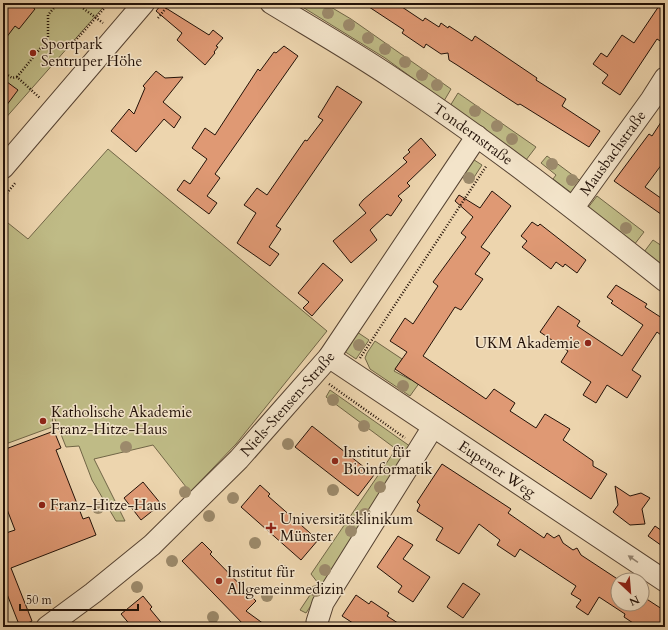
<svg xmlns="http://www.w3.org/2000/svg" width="668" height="630" font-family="Cardo,serif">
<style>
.green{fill:#bfbb86;stroke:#716647}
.building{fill:#df9974;stroke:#231208}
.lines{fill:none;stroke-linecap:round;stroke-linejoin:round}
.minor-casing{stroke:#564332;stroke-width:23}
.path{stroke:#231208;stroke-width:2.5;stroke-dasharray:1 2;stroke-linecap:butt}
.minor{stroke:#f3e4ca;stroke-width:21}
.tree{fill:#9c8a6b}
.oneway{fill:#958673}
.poi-dot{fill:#8f2418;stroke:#f3e4ca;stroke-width:1.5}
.labels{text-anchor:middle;stroke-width:3;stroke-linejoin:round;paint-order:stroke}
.poi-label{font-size:15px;fill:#231208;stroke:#f3e4ca;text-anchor:start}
.street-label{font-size:15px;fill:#231208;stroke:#f3e4ca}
</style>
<rect width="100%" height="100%" fill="#edd5ae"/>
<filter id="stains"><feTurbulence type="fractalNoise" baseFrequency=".005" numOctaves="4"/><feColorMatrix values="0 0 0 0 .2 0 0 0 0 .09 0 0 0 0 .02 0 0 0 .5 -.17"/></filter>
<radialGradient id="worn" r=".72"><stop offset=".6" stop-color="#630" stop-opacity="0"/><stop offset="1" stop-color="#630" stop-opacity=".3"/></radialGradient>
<g class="green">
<polygon points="3,3 107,3 3,121"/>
<polygon points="296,3 324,3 351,19 451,89 444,101 385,58"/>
<polygon points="458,93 536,147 526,160 450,106"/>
<polygon points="108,149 327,331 236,444 190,492 153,445 94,459 125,521 116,521 92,480 79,446 66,447 53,414 52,427 3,445 3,219 28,239"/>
<polygon points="468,156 482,165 471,182 457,172"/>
<polygon points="547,156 582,182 573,194 553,179 556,175 541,163"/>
<polygon points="597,196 644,232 634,245 587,209"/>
<polygon points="653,240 665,248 665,267 644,252"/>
<polygon points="354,330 369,340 356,359 341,349"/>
<polygon points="375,341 402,359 394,371 411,380 418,370 425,375 410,396 370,369 365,358 367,353"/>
<polygon points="330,390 414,449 306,613 300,610 318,583 311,574 396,449 326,397"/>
</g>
<g class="building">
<polygon points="3,3 27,3 35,9 19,29 15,26 3,42"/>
<polygon points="363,3 396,3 423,21 425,18 439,27 441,23 448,28 449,26 472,41 475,36 537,78 536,80 566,99 562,106 600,131 589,147 520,104 518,105 457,65 449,60 448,53 441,54 426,44 424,48 402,33 404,30"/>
<polygon points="661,3 665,3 665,44 657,39 620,95 602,83 608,75 593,64 601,53 607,57 622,35 634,43"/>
<polygon points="161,5 209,35 213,30 223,38 216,46 218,47 214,52 215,53 205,65 177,40 182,33 156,11"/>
<polygon points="284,46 298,56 215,174 220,178 207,196 217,203 209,214 177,190 184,180 190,184 207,159 192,148 205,128 215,135 258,69 260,71 274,52 276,53"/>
<polygon points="156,71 165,78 183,77 163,102 181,117 174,128 164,119 136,152 111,131 129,109 134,114 145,88 143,86"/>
<polygon points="3,79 18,90 3,110"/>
<polygon points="337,86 362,102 276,226 281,229 269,247 279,254 270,266 237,243 256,213 244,205 257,188 267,195 305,140 307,141 323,120 318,117"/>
<polygon points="665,116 665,160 645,187 665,201 665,217 614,181 649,134 652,136"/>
<polygon points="421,138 436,155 407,183 410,186 398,196 402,200 391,216 387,214 370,230 377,240 351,263 333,241 366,213 359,205 363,200 407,162 403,158 410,152 408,150"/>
<polygon points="492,191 511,206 481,247 490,253 475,274 483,279 461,310 455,307 423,356 486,399 494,389 515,403 510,411 536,428 545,414 570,429 563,440 593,461 593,466 607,474 591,499 395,369 407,352 390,341 405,318 413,324 438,286 433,282 466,237 461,233 473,217 455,201 459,195 480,208"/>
<polygon points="532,222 538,226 540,224 586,260 577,273 565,264 563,267 556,262 551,269 522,247 527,241 521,236"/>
<polygon points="323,263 343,280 312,316 303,308 309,302 298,293"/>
<polygon points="616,285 647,304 645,307 665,320 665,338 657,332 632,370 641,376 627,398 607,385 596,403 583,395 591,382 561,362 568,351 540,332 558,306 580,321 577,326 622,356 643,325 611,303 613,301 607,297"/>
<polygon points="312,426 374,475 358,496 295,447"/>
<polygon points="54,431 61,448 56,450 83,519 89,517 96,535 11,568 32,621 20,627 3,584 3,534 15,530 3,499 3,450"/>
<polygon points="442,464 511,509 508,513 544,538 547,533 554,538 559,535 563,543 573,550 577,548 581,555 619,580 617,580 618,604 642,604 642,596 665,611 665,627 639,627 624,617 625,614 599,597 588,615 576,607 581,600 571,594 576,586 520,549 515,557 497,545 500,540 479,524 459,554 436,540 443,528 417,511 420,505 417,502"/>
<polygon points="143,482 161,504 141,520 124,498"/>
<polygon points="260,485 270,494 268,496 318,540 301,560 241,507"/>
<polygon points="615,486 630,496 641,493 650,498 642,509 645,524 630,525 613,512 618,505"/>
<polygon points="655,526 665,533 665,548 648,536"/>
<polygon points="398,536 413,545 403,559 430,577 413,602 398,592 402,586 377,567"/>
<polygon points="202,542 212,552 210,554 256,601 246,611 268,627 246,627 182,561"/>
<polygon points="463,583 480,594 463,618 447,607"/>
<polygon points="356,595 369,604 371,601 389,613 387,616 404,627 359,627 342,616"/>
<polygon points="143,596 152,607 150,609 165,627 132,627 121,614"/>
</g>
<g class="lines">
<g class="minor-casing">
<g id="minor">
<path id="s1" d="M271 3C312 28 354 52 394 79 488 141 577 211 665 281"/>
<polyline points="3,168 144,3"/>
<path id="s2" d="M573 208 651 100 665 78"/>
<path id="s3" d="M329 357 665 581"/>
<path id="s4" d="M47 627 93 593 152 545 239 459 329 357 477 136"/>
<polyline points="318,627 317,622 323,603 433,427"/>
</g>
</g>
<g class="path">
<polyline points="76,3 103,23"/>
<polyline points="158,18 170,3"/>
<polyline points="75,41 109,3"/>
<polyline points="3,72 12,78 17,77 40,98"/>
<polyline points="17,77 48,39 48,15 58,3"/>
<polyline points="3,198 16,182"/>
<polyline points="360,358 487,165"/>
<polyline points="329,384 405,438"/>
</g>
<use href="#minor" class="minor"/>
</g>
<g class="tree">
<circle cx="328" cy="13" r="6"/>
<circle cx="349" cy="25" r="6"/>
<circle cx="368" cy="38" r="6"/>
<circle cx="385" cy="49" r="6"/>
<circle cx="405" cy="62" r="6"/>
<circle cx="422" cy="75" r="6"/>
<circle cx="437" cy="85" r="6"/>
<circle cx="475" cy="111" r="6"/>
<circle cx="497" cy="126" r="6"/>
<circle cx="512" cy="139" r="6"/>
<circle cx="552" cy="164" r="6"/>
<circle cx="469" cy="178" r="6"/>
<circle cx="572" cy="180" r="6"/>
<circle cx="626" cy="228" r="6"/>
<circle cx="359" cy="345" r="6"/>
<circle cx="403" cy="386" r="6"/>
<circle cx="333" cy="400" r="6"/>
<circle cx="364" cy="426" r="6"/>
<circle cx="288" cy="444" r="6"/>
<circle cx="126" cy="447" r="6"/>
<circle cx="399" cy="451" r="6"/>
<circle cx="380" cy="487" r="6"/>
<circle cx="333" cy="490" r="6"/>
<circle cx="185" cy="492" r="6"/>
<circle cx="233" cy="498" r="6"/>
<circle cx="98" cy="508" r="6"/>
<circle cx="365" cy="514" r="6"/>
<circle cx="209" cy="516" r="6"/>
<circle cx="351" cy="531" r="6"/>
<circle cx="255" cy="543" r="6"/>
<circle cx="172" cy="561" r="6"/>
<circle cx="325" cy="570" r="6"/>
<circle cx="283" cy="571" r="6"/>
<circle cx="137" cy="587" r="6"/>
<circle cx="316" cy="591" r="6"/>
<circle cx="267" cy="596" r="6"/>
<circle cx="213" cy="617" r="6"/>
</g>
<defs><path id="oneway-solid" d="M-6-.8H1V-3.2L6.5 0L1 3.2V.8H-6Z"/></defs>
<use class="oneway" href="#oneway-solid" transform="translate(633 559) rotate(-146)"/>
<g class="poi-dot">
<circle cx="33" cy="53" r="4"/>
<circle cx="588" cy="343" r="4"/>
<circle cx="43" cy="421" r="4"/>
<circle cx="335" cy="461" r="4"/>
<circle cx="42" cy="505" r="4"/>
<path d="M269 522h4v4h4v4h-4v4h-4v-4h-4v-4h4z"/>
<circle cx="219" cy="581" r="4"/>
</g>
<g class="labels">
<g class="poi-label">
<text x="41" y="49">Sportpark<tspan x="41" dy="17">Sentruper Höhe</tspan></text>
<text x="580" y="348" text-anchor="end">UKM Akademie</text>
<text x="51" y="417">Katholische Akademie<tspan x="51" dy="17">Franz-Hitze-Haus</tspan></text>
<text x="343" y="457">Institut für<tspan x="343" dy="17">Bioinformatik</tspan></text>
<text x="50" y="510">Franz-Hitze-Haus</text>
<text x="280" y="524">Universitätsklinikum<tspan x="280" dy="17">Münster</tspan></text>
<text x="227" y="577">Institut für<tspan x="227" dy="17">Allgemeinmedizin</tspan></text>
</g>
<g class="street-label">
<text dy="5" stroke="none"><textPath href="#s1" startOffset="241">Tondernstraße</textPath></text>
<text dy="5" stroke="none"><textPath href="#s2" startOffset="68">Mausbachstraße</textPath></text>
<text dy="5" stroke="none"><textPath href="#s4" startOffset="329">Niels-Stensen-Straße</textPath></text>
<text dy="5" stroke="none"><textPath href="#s3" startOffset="202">Eupener Weg</textPath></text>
</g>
</g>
<rect width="668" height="630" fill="none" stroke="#edd5ae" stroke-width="16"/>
<rect x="4" y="4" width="660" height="622" fill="none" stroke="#231208" stroke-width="2"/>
<rect x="8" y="8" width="652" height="614" fill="none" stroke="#231208"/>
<g transform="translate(630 592) rotate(154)"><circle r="19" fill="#f3e4ca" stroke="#a0907c"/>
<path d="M0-3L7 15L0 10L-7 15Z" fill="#8f2418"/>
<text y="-6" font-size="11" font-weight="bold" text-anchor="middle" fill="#231208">N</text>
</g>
<path d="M20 604v6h118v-6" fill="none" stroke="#231208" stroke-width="2"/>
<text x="26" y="604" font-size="12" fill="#231208" stroke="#f3e4ca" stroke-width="3" paint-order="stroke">50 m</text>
<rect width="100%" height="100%" filter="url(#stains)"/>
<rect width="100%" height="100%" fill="url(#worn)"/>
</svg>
